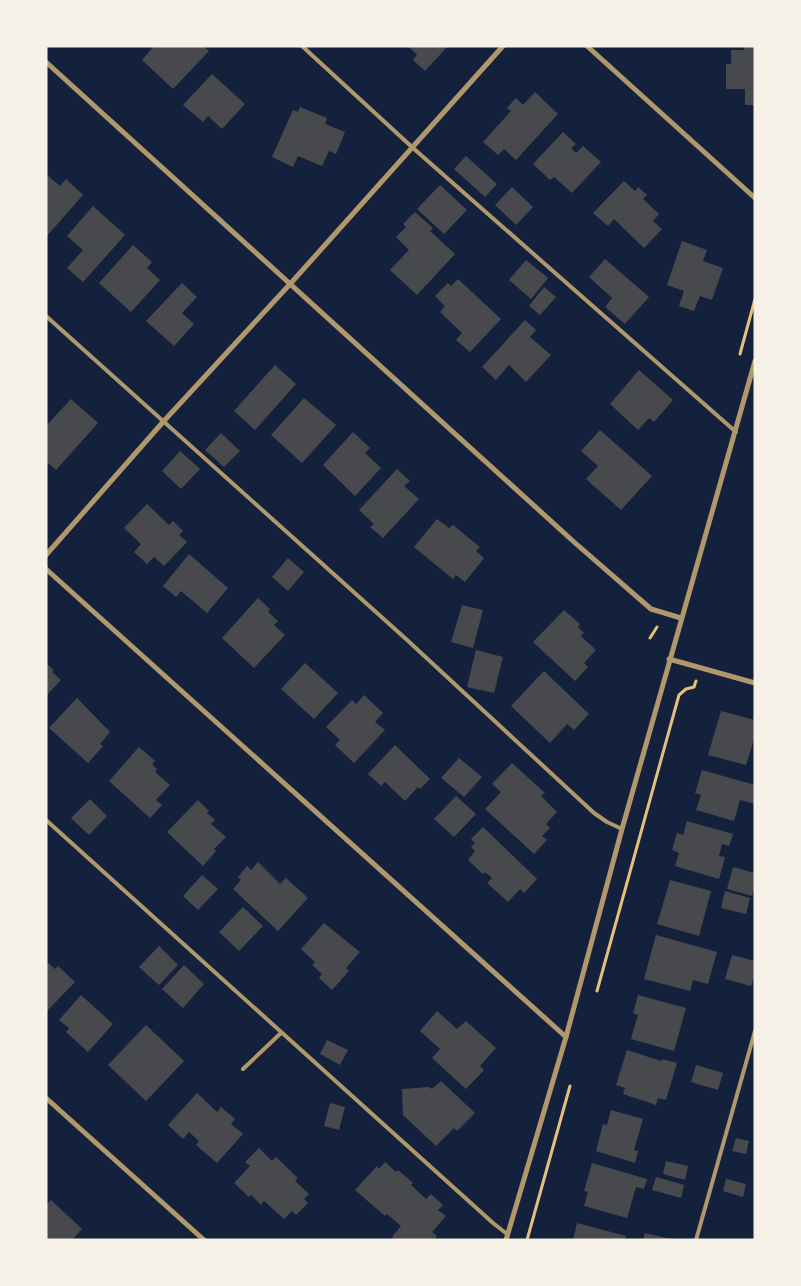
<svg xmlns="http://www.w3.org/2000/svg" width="801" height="1286" font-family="'Roboto Condensed',sans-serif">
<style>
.building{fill:#48494c}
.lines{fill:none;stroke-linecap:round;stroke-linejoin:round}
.path{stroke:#e5c07b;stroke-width:3}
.service{stroke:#b1986c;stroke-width:4}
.minor{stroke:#b1986c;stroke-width:5}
</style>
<rect width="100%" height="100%" fill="#14213d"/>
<g class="building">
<polygon points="154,46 203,46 209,51 173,89 142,60"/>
<polygon points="408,46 448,46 425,71 413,60 417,55"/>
<polygon points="744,46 755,46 755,105 745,105 745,89 726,89 726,64 731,64 731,50 744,50"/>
<polygon points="212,74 245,104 222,129 208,116 203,122 183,105"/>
<polygon points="535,92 558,114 516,160 504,149 498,155 483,142 511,111 507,108 516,98 523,105"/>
<polygon points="300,107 327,118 325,124 345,132 336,154 329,151 322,166 298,156 293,167 272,157 293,110 298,112"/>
<polygon points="563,132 576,144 571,148 576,153 583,146 601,162 572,193 554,177 550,180 533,164"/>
<polygon points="466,156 497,184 485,197 454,169"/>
<polygon points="46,174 60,186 66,179 83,195 46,237"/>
<polygon points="624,181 635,191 638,187 647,195 643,199 659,214 653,221 662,229 644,248 614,219 608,226 593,213"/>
<polygon points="440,185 467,210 444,234 417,209"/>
<polygon points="512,187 533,207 516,225 495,205"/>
<polygon points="93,206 125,235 83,282 67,268 83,250 67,236"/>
<polygon points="415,212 433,228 430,231 455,254 417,295 390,270 409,250 396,237 406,227 403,224"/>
<polygon points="682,241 707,250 703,261 723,268 712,300 700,296 694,311 679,306 684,291 667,285"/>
<polygon points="133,245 152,262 147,268 160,280 131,312 99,283"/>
<polygon points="605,259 649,297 625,324 605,307 612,298 589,277"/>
<polygon points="526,260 548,278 531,299 509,280"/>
<polygon points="458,279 501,319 470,352 456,340 462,333 440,312 445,306 435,296 448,283 451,286"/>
<polygon points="182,283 197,297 182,313 194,324 174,346 146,321"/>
<polygon points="544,287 556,297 540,315 529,306"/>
<polygon points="525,320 536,330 530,337 551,355 526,382 509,365 496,380 482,367"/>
<polygon points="275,365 296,384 255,430 234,411"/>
<polygon points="639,370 673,400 654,422 649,418 638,430 610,404"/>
<polygon points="304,398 336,425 302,463 271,435"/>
<polygon points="71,399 98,423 56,470 47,462 46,463 46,426"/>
<polygon points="600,430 652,476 621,510 586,479 598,466 581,451"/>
<polygon points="353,432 370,448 365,453 381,468 355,496 323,465"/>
<polygon points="221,433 240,451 224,467 205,450"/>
<polygon points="180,451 200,469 181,489 162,471"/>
<polygon points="397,469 410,481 404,486 419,499 383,538 370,527 374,524 359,510"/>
<polygon points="147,504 169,525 173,521 183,531 179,535 187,542 164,566 154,557 147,564 134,552 141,544 124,528"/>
<polygon points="437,519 449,528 453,525 480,547 476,551 484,558 465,582 456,575 453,579 414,547"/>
<polygon points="189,554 228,588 207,613 181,591 176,597 163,586"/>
<polygon points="288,558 304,572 288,591 272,577"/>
<polygon points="258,598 270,609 268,612 278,621 274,625 285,635 254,668 222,638"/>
<polygon points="462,605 483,610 473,648 451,642"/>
<polygon points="564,610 580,624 578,627 584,633 581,636 596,650 584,663 588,667 575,681 533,642"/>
<polygon points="476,650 503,657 494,693 467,687"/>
<polygon points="46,663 54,670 52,672 61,680 46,696"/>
<polygon points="305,663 338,693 314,719 281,689"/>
<polygon points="544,671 589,714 574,730 567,724 550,743 511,706"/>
<polygon points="364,695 383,713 375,722 385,730 354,763 335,745 340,740 326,727 352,700 356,704"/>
<polygon points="77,698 110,732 100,744 103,746 88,763 49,728"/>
<polygon points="721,711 755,720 755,736 746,765 708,755"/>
<polygon points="395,745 430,779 420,789 418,787 405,801 385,782 381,786 368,774"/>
<polygon points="139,747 155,761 152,764 157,769 155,772 170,785 156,800 162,805 150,818 109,781"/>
<polygon points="459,758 482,777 464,797 441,778"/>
<polygon points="512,763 545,793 541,796 557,812 546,824 550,828 542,836 547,840 534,854 485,809 501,792 492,784"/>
<polygon points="702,770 755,785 755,804 740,800 734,821 696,810 701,795 695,793"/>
<polygon points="456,796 476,814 454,837 434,819"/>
<polygon points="90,799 107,816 89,835 71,818"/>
<polygon points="198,800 209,811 207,813 215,820 211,824 226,837 214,849 216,851 203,866 167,832"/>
<polygon points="687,821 733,834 729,846 722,844 719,856 725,857 719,879 675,866 679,853 672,850 677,833 683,835"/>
<polygon points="483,827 537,879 524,893 520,889 508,902 487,883 492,878 485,872 483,874 468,860 475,851 471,847 475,843 471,839"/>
<polygon points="258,862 280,884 286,878 308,898 278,931 233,889 241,880 238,877 247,866 251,870"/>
<polygon points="733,867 755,873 755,886 752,896 727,889"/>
<polygon points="202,875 218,889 198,910 183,896"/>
<polygon points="670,880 711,891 699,936 657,924"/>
<polygon points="725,891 750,898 746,914 721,908"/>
<polygon points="243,907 263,926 239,951 219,932"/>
<polygon points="324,923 360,952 346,968 349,971 332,990 319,978 322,974 312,965 315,962 301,949"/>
<polygon points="656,935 717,952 708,984 693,980 690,991 644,979"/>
<polygon points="159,946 178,965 159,985 139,967"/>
<polygon points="732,955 755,961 755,974 751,986 725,979"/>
<polygon points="46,961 55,969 58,966 75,982 46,1012"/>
<polygon points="184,965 204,984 183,1008 162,989"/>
<polygon points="81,995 113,1024 88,1052 66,1032 69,1028 59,1020"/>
<polygon points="638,995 686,1008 674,1051 631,1039 638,1015 633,1013"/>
<polygon points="437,1011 457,1029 466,1021 496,1048 480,1066 484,1070 466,1089 432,1058 440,1049 420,1031"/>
<polygon points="146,1025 184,1061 146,1101 108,1065"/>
<polygon points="327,1040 348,1050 340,1065 320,1054"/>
<polygon points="627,1050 661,1061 662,1059 677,1063 666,1100 658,1098 656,1105 623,1094 625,1088 616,1085"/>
<polygon points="696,1065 723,1073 718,1090 691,1082"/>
<polygon points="441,1081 475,1113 457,1131 454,1128 436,1146 403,1115 402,1089 429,1087 432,1089"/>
<polygon points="197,1093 217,1112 221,1107 235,1119 231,1124 243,1134 217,1163 196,1145 199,1141 189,1132 183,1139 168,1125"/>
<polygon points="330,1103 345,1107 339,1130 324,1126"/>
<polygon points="611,1110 643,1119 634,1150 638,1151 635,1163 596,1151 603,1124 607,1125"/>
<polygon points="736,1138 749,1141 746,1154 732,1151"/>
<polygon points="259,1148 272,1161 276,1157 298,1178 295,1181 309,1194 304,1199 308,1203 296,1215 292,1211 284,1219 264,1201 261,1205 251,1195 249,1197 234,1183 250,1166 245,1162"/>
<polygon points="666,1161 688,1166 685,1180 663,1174"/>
<polygon points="385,1162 396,1172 398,1170 413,1183 411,1185 426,1199 431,1194 443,1205 438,1210 446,1216 432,1232 437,1236 434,1240 395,1240 392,1237 401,1226 387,1214 385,1216 355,1190 377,1166 379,1169"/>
<polygon points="592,1163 647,1179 644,1189 636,1187 627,1218 584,1206 588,1192 584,1191"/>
<polygon points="656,1177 684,1185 681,1198 652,1190"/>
<polygon points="726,1179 746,1184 743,1197 723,1191"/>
<polygon points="51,1200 82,1229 72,1240 46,1240 46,1205"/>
<polygon points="577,1223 626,1236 625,1240 573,1240"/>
<polygon points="645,1233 671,1239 671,1240 643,1240"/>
</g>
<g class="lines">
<g class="path">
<polyline points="740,354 755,299"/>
<polyline points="650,638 657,627"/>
<polyline points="597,991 679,695 686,689 694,687 696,681"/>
<polyline points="527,1240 570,1086"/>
</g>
<g class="service">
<polyline points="302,46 413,148 736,432"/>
<polyline points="46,316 406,639 594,813 607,822 622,829"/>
<polyline points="46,820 493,1223 507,1234"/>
<polyline points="243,1069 281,1033"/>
<polyline points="696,1240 755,1031"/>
</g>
<g class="minor">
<polyline points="587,46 755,198"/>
<polyline points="46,62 574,542 651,609 681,618"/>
<polyline points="46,555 163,422 291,283 503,46"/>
<polyline points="46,569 566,1037"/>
<polyline points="669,659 755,683"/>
<polyline points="46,1098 204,1240"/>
<polyline points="506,1240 566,1037 622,829 755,361"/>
</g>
</g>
<rect width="801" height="1286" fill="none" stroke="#f6f1e7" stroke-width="95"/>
</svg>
